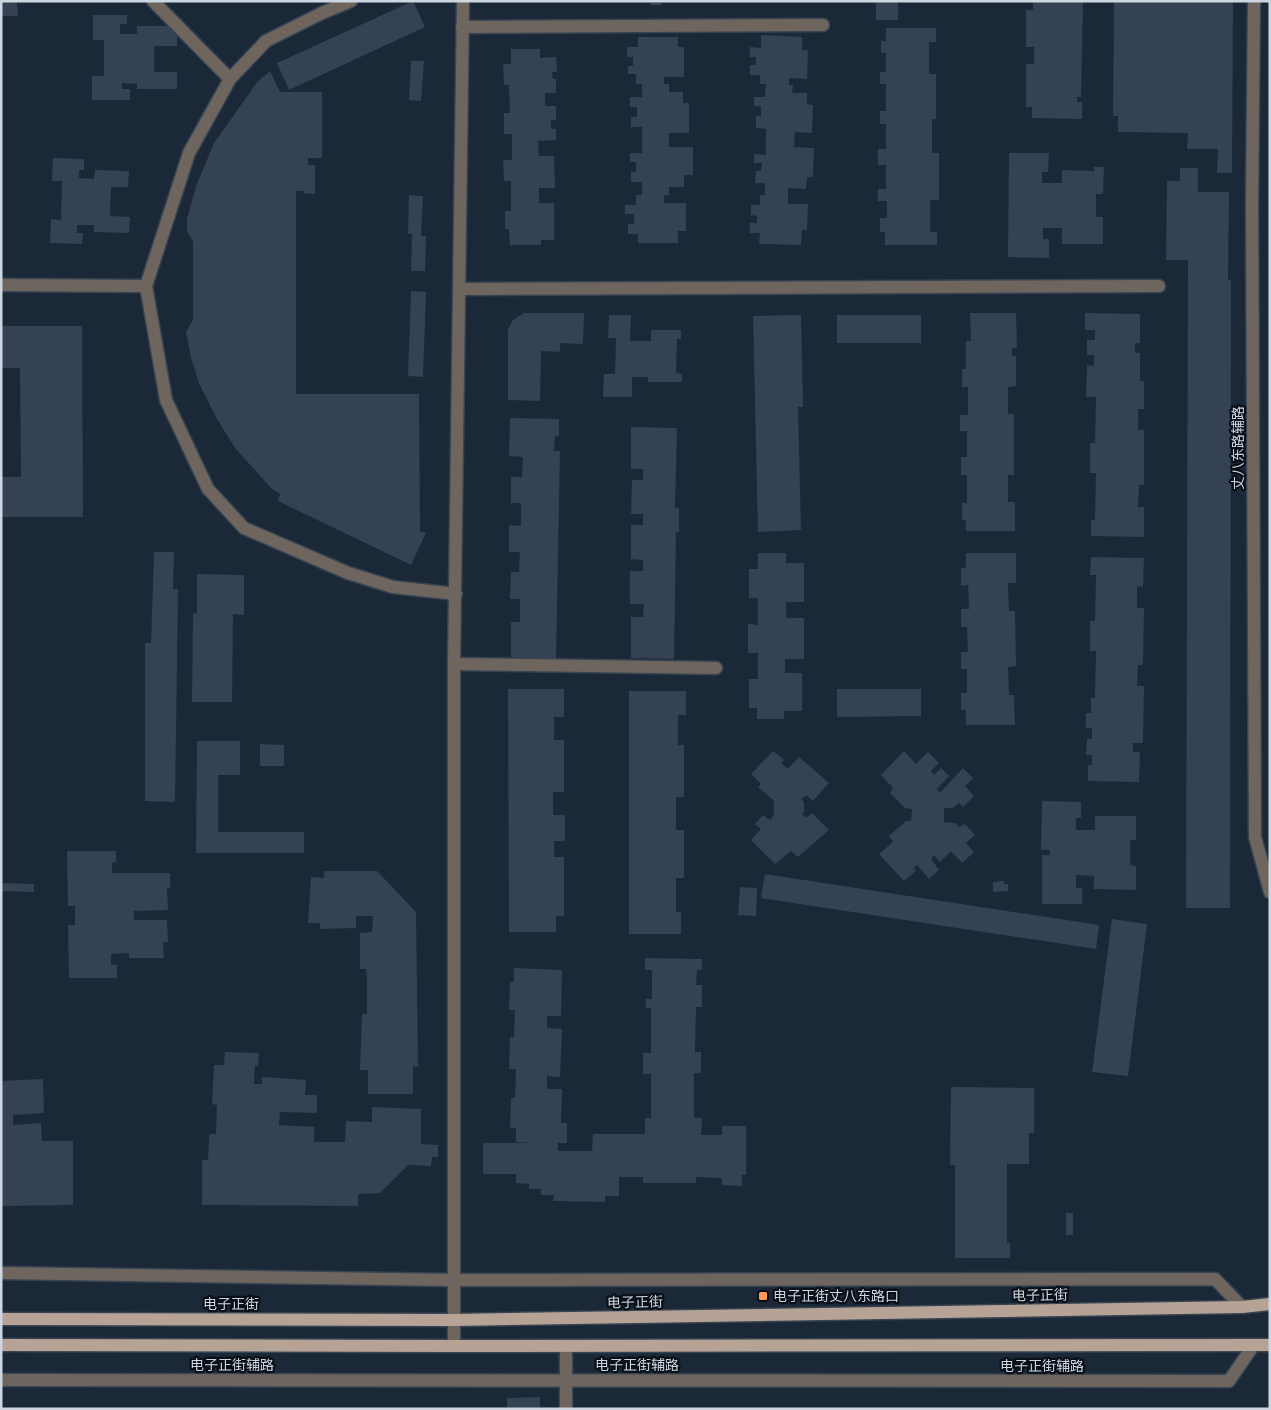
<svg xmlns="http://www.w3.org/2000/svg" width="1271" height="1410" font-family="'Asap Condensed','Noto Sans SC',sans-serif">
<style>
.building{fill:#344253}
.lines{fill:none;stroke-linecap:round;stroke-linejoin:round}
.minor-casing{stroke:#374452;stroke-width:15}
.major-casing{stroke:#374452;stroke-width:15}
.minor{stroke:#6f655f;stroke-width:12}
.major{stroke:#b7a296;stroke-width:12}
.poi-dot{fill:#fe9b58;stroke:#0a1017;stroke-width:2}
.labels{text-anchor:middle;stroke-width:4.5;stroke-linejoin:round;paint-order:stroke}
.street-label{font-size:14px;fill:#cdd6e1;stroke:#0a1017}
.poi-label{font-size:14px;fill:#cdd6e1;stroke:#0a1017;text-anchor:start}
</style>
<rect width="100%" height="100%" fill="#1a2837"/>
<g class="building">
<polygon points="1,1 17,1 18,16 1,16"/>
<polygon points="413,1 425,27 289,90 277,63"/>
<rect x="651" y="1" width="10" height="4"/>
<rect x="876" y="1" width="22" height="19"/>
<polygon points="1033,1 1083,1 1081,97 1077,97 1077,102 1082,102 1082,119 1032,118 1032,107 1026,107 1026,64 1034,64 1034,47 1026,47 1026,10 1033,10"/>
<polygon points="1114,1 1233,1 1232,173 1217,173 1218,149 1187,149 1188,133 1118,132 1118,116 1113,116"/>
<polygon points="93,15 127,15 127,24 120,24 120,34 137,34 137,26 177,26 177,46 154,46 154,72 177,72 177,89 137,89 137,84 122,83 122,89 130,89 130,100 92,100 92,76 104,76 104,40 93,40"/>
<polygon points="886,28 936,28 936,42 929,42 929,74 936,74 936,119 932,119 932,153 939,153 939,200 930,200 930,232 937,232 937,245 885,245 885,232 880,232 880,218 887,218 887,201 878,201 878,189 886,189 886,165 878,165 878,149 886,149 886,124 880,124 880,111 886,111 886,84 880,84 880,72 886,72 886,53 881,53 881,41 886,41"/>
<polygon points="761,35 802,37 802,50 808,50 807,79 789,78 789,85 793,85 792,93 807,93 807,104 813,105 812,133 795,132 794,147 814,148 813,177 807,177 806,189 788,188 788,204 808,204 807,230 802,230 801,245 759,244 760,233 750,233 750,223 757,223 757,216 751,215 751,205 760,205 760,195 765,195 765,183 755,183 756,171 761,171 762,163 754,163 754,154 766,155 766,129 756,128 756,116 761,116 761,106 754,106 754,97 765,97 766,84 760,84 760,75 750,75 750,65 756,65 756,57 750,57 750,47 761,48"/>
<polygon points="638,37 678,37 678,47 684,47 684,77 664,77 664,84 669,84 669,92 683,92 683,103 689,103 689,133 669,133 669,147 693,147 693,175 684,175 684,187 669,187 669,195 664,195 664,203 686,203 686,231 678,231 678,243 638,243 638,234 628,234 628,224 634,224 634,214 625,214 625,205 636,205 636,195 642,195 642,182 631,182 631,172 636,172 636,162 630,162 630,153 642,153 642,127 631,127 631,117 637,117 637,107 630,107 630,97 642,97 642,84 636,84 636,74 628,74 628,66 633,66 633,57 627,57 627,47 638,47"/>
<polygon points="511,49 540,49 540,58 556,57 557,72 552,72 553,79 556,79 556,93 545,93 545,106 556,106 556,120 551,120 551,129 556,129 556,140 538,141 539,156 554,156 555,188 539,188 539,203 554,203 554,240 541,240 541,245 510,245 509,229 505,229 505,211 511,211 511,181 504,181 503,160 512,160 512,134 504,134 504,113 510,113 509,85 504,85 503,64 511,64"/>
<polygon points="411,61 424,61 421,101 409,100"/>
<polygon points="270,71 280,92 322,92 322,158 308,158 308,165 315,165 315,194 304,193 304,191 296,191 296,394 419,394 420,531 426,533 411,565 278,501 280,494 271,488 235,448 217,419 199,383 191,358 186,332 193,320 193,242 187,231 187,219 196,186 214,143 258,81"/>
<polygon points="1009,153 1049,153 1048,172 1042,172 1042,183 1062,183 1062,170 1094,171 1094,167 1104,167 1103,194 1096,194 1096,217 1103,217 1103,244 1062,244 1062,228 1043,228 1043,239 1049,239 1049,258 1008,257"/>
<polygon points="53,158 84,159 84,170 79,170 79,178 94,179 95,170 129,171 128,187 111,187 110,216 130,217 129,233 94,232 94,225 77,225 77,233 83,233 82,244 50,243 51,219 61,220 62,181 52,181"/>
<polygon points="1180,168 1198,168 1198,192 1229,192 1228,280 1231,280 1230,908 1186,908 1188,260 1166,260 1167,181 1180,181"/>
<polygon points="409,195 423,196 421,236 426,236 425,271 411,271 412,234 408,234"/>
<polygon points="411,291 426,292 423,377 408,376"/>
<polygon points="524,313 584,313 583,344 560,343 560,352 541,351 540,401 508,400 508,329 513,320"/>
<polygon points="970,313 1016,313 1017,348 1012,348 1012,356 1016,356 1016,386 1008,387 1008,414 1014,414 1014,475 1008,475 1008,502 1015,502 1015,531 966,531 966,520 962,520 962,503 967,503 967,475 961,475 961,457 967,457 967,431 960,431 960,415 968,415 968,387 962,387 962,369 966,369 966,341 971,341"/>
<polygon points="1085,313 1140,314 1140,343 1135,343 1135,353 1140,353 1140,381 1144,381 1144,409 1138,409 1138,430 1144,430 1144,485 1139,485 1138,507 1144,507 1144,537 1091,536 1091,520 1095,520 1096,473 1090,473 1090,443 1095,443 1096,397 1086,397 1087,365 1094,366 1094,355 1087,355 1087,340 1095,340 1095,330 1085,330"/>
<polygon points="609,315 631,315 630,341 651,341 651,330 681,330 681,339 677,339 676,373 682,374 682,382 648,382 648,377 632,377 632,397 603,397 604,374 615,374 616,338 608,338"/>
<polygon points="801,315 803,407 798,407 801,530 758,532 753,316"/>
<rect x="837" y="315" width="84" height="28"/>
<polygon points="1,326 82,326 83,517 1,517 1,477 21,477 20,368 1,368"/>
<polygon points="510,418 559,419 559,436 555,436 554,451 560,451 556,659 511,658 511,622 520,622 520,599 510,599 511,572 519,572 520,552 509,552 509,525 521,526 521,503 511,503 511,477 522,477 523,457 509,456"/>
<polygon points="631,427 677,428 675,508 679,508 679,532 676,532 674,659 631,658 631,617 643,617 644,604 630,604 630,571 643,571 643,560 631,559 631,525 643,525 643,514 631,514 632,480 643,480 643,469 631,469"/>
<polygon points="154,552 174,552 173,589 178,589 175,802 145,801 145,643 151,643"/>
<polygon points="758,553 786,553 786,563 804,563 804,602 786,602 786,618 804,618 804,659 785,659 785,673 802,673 802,711 784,711 784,719 757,719 757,708 749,708 749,679 758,679 758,653 748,653 748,624 758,625 758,598 749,598 749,569 758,569"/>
<polygon points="966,553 1016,553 1016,583 1008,583 1009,611 1015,611 1016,666 1008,667 1009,695 1014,695 1015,725 966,725 966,710 961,710 961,693 967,693 967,669 961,669 961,652 968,652 967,627 961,627 961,609 969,609 968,585 961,586 961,568 966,568"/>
<polygon points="1091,557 1144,558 1143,587 1137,586 1137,608 1144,608 1143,665 1138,665 1137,686 1144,686 1143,743 1133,743 1133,752 1140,752 1139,782 1088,781 1088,765 1092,765 1092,755 1086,755 1087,739 1092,739 1092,728 1086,728 1086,713 1091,713 1091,698 1095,698 1096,651 1090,651 1090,621 1095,621 1096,575 1090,575"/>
<polygon points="197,574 244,575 244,615 233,614 232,702 192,702 193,613 197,614"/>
<polygon points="508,689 564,689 564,717 554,717 554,740 564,740 564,792 553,792 553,815 565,815 565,841 554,841 554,857 564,857 564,916 556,916 556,932 509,932"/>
<polygon points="837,689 921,689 921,716 837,717"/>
<polygon points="629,691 686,691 686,715 678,715 678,745 684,745 684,797 676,797 676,830 684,830 684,878 676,878 676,912 681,912 681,934 629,934"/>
<polygon points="197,741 240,741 240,775 218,775 218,832 304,832 304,853 196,853"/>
<polygon points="260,744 284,745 284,766 260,766"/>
<polygon points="773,751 784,760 781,763 788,769 799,757 829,783 813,801 807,795 801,799 804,802 804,812 802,814 806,818 812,813 829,830 798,857 791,851 775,864 751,840 761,829 755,824 763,815 770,820 774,815 774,801 758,787 761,784 751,774"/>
<polygon points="904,751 916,764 928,752 939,763 931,771 934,775 941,768 949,776 937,789 940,793 963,768 973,778 965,786 974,796 963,807 959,803 953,808 944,808 944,822 955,823 959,827 965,824 975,835 966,843 974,852 962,863 951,851 940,862 934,855 931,859 939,870 929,879 917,865 913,868 916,871 904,881 879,854 893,842 889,836 906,821 911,821 912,809 905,808 890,793 893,788 881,775"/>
<polygon points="1042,801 1081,802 1081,818 1076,818 1076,830 1095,830 1095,816 1136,816 1136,840 1130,840 1130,865 1136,866 1136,890 1094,889 1094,876 1076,875 1076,888 1082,888 1082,904 1042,904 1042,855 1050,855 1050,850 1041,850"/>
<polygon points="67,851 116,851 116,862 112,863 112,873 170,873 170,888 167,888 168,910 134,911 134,920 167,920 168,942 163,942 164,958 129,958 129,953 111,954 111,965 117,965 117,978 69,978 68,925 75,925 75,906 68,906"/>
<polygon points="324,871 377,871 416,912 418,1067 413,1066 413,1094 368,1094 368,1070 360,1070 362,1014 367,1014 367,981 366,969 360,969 360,933 372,932 373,916 356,916 356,928 320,929 320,923 308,923 311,877 324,878"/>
<polygon points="765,874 1099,925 1096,949 761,898"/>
<polygon points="1004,881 1004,884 1008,884 1008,891 993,892 993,882"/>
<polygon points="1,883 34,884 34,892 1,891"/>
<polygon points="740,887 757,888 756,916 738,915"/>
<polygon points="1112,919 1147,924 1128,1076 1092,1072"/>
<polygon points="645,958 702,959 702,970 697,970 696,985 702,985 702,1007 696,1007 695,1052 701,1052 701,1073 694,1073 694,1118 702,1118 701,1135 722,1135 722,1126 746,1126 746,1175 742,1175 742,1186 722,1185 722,1178 696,1177 696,1183 643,1183 643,1177 619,1177 619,1196 605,1196 605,1202 553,1201 554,1195 541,1195 541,1189 529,1189 529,1184 516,1183 516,1174 483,1174 483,1143 535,1143 516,1142 516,1128 510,1128 511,1098 515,1098 516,1069 509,1069 510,1037 514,1037 515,1010 509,1010 510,982 514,982 514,968 562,970 561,1016 547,1016 547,1028 562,1029 560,1077 547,1076 547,1089 562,1089 561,1123 567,1123 567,1143 558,1143 558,1151 592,1151 593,1134 645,1134 645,1118 651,1118 651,1074 643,1074 643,1053 651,1053 651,1008 646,1008 646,999 652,999 652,970 645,970"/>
<polygon points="225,1052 259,1053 258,1066 255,1066 254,1084 262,1084 262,1077 306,1080 305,1095 317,1095 317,1113 280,1112 279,1125 314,1127 314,1142 345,1142 346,1121 372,1122 372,1107 421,1109 421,1144 438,1145 438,1157 432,1157 431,1166 408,1165 380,1193 358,1194 358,1206 202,1205 202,1160 208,1160 209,1137 210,1134 216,1134 217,1105 212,1104 214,1065 224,1065"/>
<polygon points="43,1079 44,1113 13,1115 13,1125 41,1123 42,1141 73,1141 73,1205 1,1206 1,1081"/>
<polygon points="951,1087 1034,1088 1034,1133 1029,1133 1029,1164 1007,1164 1007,1243 1010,1243 1010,1258 955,1258 955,1165 950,1165"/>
<rect x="1066" y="1213" width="7" height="22"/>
<polygon points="540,1397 540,1408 507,1409 507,1398"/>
</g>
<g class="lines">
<g class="minor-casing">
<g id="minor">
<polyline points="153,1 230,79"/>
<polyline points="351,1 322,13 266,41 230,79 189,153 146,286 166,400 208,489 244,528 348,573 393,587 456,594"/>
<polyline points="1254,1 1252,205 1255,837 1270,892"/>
<polyline points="462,27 823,25"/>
<polyline points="1,285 146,286"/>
<polyline points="460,289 1159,286"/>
<polyline points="454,664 716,668"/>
<polyline points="1,1273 453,1280 1215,1279 1242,1307"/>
<polyline points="454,1346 454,664 463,1"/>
<polyline points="1,1380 1229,1381 1253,1346"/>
<polyline points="566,1409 566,1346"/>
</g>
</g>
<g class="major-casing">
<g id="major">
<polyline points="1,1319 454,1320 1242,1307 1270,1304"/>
<polyline points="1,1345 454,1346 1270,1345"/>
</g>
</g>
<use href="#minor" class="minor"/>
<use href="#major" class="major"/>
</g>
<rect class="poi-dot" x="758" y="1291" width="10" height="10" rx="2.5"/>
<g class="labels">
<g class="street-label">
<text transform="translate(1238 448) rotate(-90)" y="5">丈八东路辅路</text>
<text transform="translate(1040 1295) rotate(-1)" y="5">电子正街</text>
<text transform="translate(635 1302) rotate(-1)" y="5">电子正街</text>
<text x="231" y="1309">电子正街</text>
<text x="232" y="1370">电子正街辅路</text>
<text x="637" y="1370">电子正街辅路</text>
<text x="1042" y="1371">电子正街辅路</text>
</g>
<g class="poi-label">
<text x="773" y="1301">电子正街丈八东路口</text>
</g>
</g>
<rect width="1271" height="1410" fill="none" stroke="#cdd6e1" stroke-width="5"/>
</svg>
